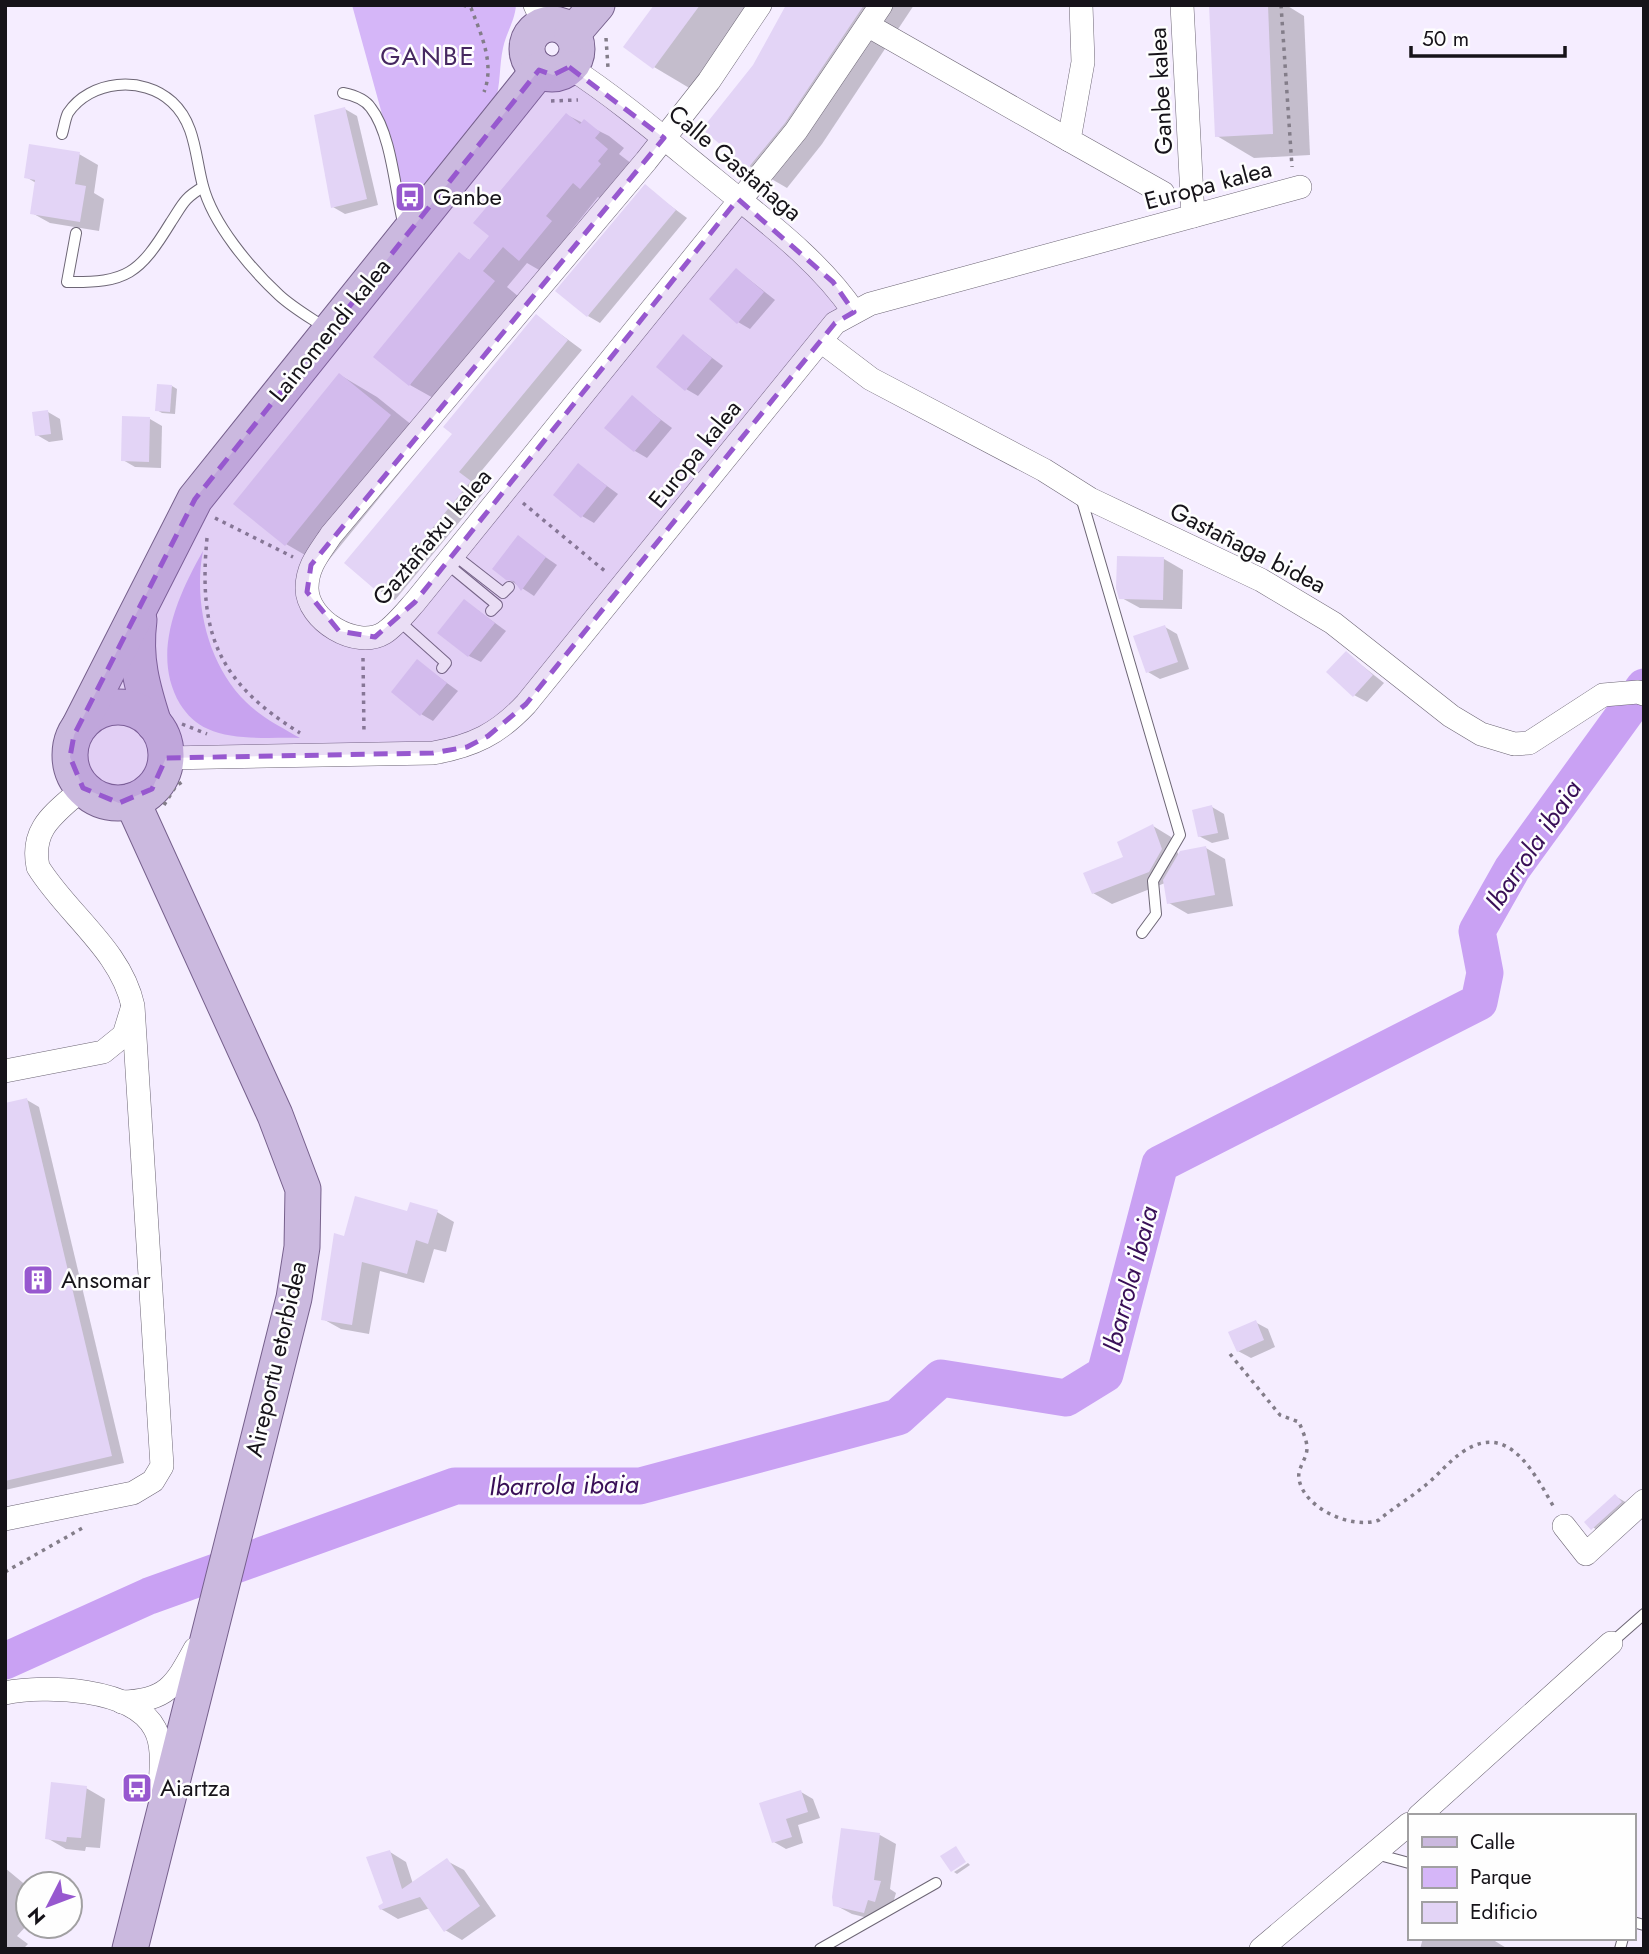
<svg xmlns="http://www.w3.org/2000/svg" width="1649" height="1954" font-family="Jost,sans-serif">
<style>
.green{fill:#d5b6f8}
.shadow{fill:#0003}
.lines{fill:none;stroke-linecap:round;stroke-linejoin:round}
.river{stroke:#c9a1f3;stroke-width:37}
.building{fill:#e3d4f6}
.lane-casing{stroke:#6d6675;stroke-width:12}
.street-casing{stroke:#6d6675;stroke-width:24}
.primary-casing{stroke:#76608c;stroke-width:37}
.path{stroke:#837d89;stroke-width:3.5;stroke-dasharray:3.5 5;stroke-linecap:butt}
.lane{stroke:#fff;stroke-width:10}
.street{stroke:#fff;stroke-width:23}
.primary{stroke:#cbb9df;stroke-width:35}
.marked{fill:#9758cf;fill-opacity:0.2;stroke:#9758cf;stroke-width:5;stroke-dasharray:14 9;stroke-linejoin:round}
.labels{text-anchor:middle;stroke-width:5;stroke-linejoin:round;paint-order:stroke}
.street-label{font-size:24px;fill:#161319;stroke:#fefefe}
.poi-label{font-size:24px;fill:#161319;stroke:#fefefe;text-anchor:start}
.neighbourhood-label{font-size:26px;letter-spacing:2px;fill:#462861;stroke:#fefefe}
.water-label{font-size:26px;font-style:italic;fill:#390f57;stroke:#fefefe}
</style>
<rect width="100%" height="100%" fill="#f5edff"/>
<g class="green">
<path d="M352 5H516C515 21 506 33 503 48 499 66 501 84 495 102L410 216Z"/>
<path d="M203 551C193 602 208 665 246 702 261 717 281 727 300 738 271 737 234 741 208 729 196 724 187 715 180 704 151 655 177 597 203 551Z"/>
</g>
<g class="shadow">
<polygon points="656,5 753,5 691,89 654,67"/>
<polygon points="788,5 914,5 822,144 787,188 749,166 754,66"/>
<polygon points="1211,5 1286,5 1304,16 1310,155 1254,158 1217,136"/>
<polygon points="345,109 357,116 378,205 345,214 333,207"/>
<polygon points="567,115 609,136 624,148 619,154 632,164 607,202 598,197 570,232 576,237 546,274 527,263 507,287 519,297 435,399 410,385 459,254 471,261 491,236"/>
<polygon points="79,154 98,165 94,193 104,199 99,231 50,223 32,213 36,183 26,177"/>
<polygon points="645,187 687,218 600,323 588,316"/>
<polygon points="737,270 775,300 750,329 738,322"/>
<polygon points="536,316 582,350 473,481 485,491 395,600 380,591 454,434"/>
<polygon points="683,336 723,366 698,396 686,389"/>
<polygon points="340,375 377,397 428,438 324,566 286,544"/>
<polygon points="172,386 177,389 175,414 162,413 157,410"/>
<polygon points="632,398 672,428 647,458 635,451"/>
<polygon points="48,412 60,419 63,440 49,442 37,435"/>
<polygon points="150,419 162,426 161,468 135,467 123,460"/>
<polygon points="578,465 618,494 594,523 582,516"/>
<polygon points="518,538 557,565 534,596 507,578"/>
<polygon points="1118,558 1164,559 1183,570 1182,609 1140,608 1120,597"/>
<polygon points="465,601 506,631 481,662 469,656"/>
<polygon points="1165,627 1177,634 1189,669 1160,679 1148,672"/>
<polygon points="1346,653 1384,683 1367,702 1354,695"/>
<polygon points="418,662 458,691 433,721 421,714"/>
<polygon points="1212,807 1224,814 1229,839 1212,843 1199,836"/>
<polygon points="1153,826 1171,837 1179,856 1206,848 1225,859 1233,906 1188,914 1169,903 1165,883 1112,904 1093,893"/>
<polygon points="27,1100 39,1107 124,1463 5,1490 5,1105"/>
<polygon points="437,1212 454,1222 446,1252 434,1249 424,1283 380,1271 369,1334 341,1329 323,1319 346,1238 409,1213"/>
<polygon points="1255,1322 1268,1329 1275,1347 1251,1358 1238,1351"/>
<polygon points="1615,1496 1627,1503 1605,1536 1586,1522"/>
<polygon points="86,1788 105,1799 100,1848 86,1847 85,1851 66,1849 47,1838"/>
<polygon points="801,1792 813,1799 820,1818 798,1825 803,1843 786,1849 774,1842 761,1805"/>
<polygon points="842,1830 880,1835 896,1844 890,1889 896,1893 891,1910 885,1908 880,1921 852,1914 835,1905"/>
<polygon points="390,1852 406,1862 413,1884 447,1861 464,1870 496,1916 462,1940 445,1930 430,1908 398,1919 381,1909 385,1903"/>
<polygon points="968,1863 970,1865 957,1874 954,1872"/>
<polygon points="5,1868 28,1887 28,1924 17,1936 28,1944 23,1949 5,1949"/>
<polygon points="1423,1938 1490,1938 1508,1949 1420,1949"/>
</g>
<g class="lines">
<polyline class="river" points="5,1661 149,1596 455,1486 640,1486 898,1417 941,1378 1066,1398 1105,1374 1160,1164 1479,1002 1485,973 1477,931 1512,869 1644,687"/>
</g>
<g class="building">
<polygon points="654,5 700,5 653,69 623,47"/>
<polygon points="786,5 864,5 785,123 748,168 702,129 753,65"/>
<polygon points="1209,5 1268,5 1273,134 1215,137"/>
<polygon points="345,107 367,199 331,208 314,115"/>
<polygon points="566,113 580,124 584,119 600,132 595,138 608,149 598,161 601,164 580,189 573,183 546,216 552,221 519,261 503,247 483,271 495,281 409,386 373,357 459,252 469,260 489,236 473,223"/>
<polygon points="29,144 80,152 75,184 86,186 80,222 30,214 35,180 24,178"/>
<polygon points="645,184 676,210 587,317 555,291"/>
<polygon points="736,268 764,292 737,324 709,299"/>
<polygon points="536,314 568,340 459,472 471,481 379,593 344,563 452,434 443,427"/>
<polygon points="683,334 712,358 685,391 656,367"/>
<polygon points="339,373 391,415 285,546 233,504"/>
<polygon points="157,384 172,385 170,412 155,411"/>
<polygon points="632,395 661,420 634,452 604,428"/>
<polygon points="48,410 51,434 35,436 32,412"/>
<polygon points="122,416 150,417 149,462 121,461"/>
<polygon points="578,463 607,486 581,518 553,495"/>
<polygon points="518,535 546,557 521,591 514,581 506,580 492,569"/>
<polygon points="1117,556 1164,557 1163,600 1119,599 1116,588"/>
<polygon points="464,599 495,623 468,657 437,633"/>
<polygon points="1165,625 1178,662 1146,673 1133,636"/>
<polygon points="1346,651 1373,675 1353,697 1326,672"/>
<polygon points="417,659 447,683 420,716 391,692"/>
<polygon points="1212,805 1218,833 1198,837 1192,810"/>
<polygon points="1153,824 1162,849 1149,872 1092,894 1083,873 1123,857 1117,842"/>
<polygon points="1206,846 1215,895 1167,904 1163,880 1180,851"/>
<polygon points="27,1098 112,1456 5,1481 5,1103"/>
<polygon points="355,1196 407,1211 410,1202 438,1210 428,1244 416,1240 407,1274 362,1262 352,1325 321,1320 334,1233 344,1236"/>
<polygon points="1256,1320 1264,1340 1237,1352 1228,1332"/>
<polygon points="1615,1494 1622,1502 1591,1530 1584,1522"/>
<polygon points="51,1782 87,1786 81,1838 67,1837 66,1842 45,1839"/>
<polygon points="801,1790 808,1812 786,1819 792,1837 772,1843 759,1803"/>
<polygon points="841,1828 880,1833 874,1880 881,1881 875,1902 868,1900 864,1913 833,1906 832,1897"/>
<polygon points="956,1846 966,1862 951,1872 940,1856"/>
<polygon points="390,1850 402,1889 447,1858 480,1906 444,1932 420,1897 380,1910 378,1906 383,1903 366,1857"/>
</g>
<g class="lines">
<g class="lane-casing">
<g id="lane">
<path d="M343 93C353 95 365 99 371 108 392 135 395 193 404 226"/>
<path d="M62 134C64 128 65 119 68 113 90 80 143 75 172 102 196 124 195 157 203 186 213 224 250 268 279 295 293 308 311 318 327 329"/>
<path d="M76 233 67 282C127 283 139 274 171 222 183 204 183 199 203 187"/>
<polyline points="1081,497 1180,835 1153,881 1156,914 1142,933"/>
<polyline points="453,554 503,593 509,587"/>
<polyline points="446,563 497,605 491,611"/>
<polyline points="398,620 446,663 442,668"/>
<polyline points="1611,1643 1644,1614"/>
<polyline points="1376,1854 1409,1863"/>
<polyline points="1633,1922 1644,1925"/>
<polyline points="820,1949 936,1883"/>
<polyline points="1620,1949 1623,1938"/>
</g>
</g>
<g class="street-casing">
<g id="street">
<polyline points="535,5 545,26"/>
<path d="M760 5 709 81 646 161 331 535C320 552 307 566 307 588 307 620 356 650 384 633 395 626 406 612 415 602L796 131 881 5"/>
<polyline points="1081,5 1083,62 1069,140 1163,193"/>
<polyline points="1182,5 1193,216"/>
<polyline points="869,26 1069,140"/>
<path d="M569 67C620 100 667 141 714 179 764 220 819 260 854 312"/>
<polyline points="821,341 871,379 1044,470 1090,499 1261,580 1333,623 1451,716 1481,734 1514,744 1529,743 1603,695 1638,692 1644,694"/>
<path d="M166 758 433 753C473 746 498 734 526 704L835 323 870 304 1300 187"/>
<polyline points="5,1071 103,1052 124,1035 132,1009"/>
<path d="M5 1519 133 1493 153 1481 162 1466 133 1006C121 950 67 914 38 867 30 827 56 813 83 788"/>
<polyline points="1564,1526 1586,1554 1644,1501"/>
<path d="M5 1693C45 1685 133 1687 155 1729 164 1746 161 1768 160 1787"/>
<path d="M122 1702C166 1701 175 1686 195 1649"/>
<polyline points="1419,1816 1611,1643"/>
<polyline points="1261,1949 1409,1824"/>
</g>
</g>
<g class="primary-casing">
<g id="primary">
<circle cx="552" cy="49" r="25"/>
<polyline points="572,34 597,5"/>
<path d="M139 620C134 658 142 687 154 724"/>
<circle cx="118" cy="755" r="48"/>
<polyline points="80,725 195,499 539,70"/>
<polyline points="130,1949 294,1298 302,1247 303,1189 275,1115 132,801"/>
</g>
</g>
<g class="path">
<path d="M463 5 471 8C481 34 495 64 484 92"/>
<polyline points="1281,5 1292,167"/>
<polyline points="606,38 608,68"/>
<polyline points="551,101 578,100"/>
<polyline points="523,503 606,572"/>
<polyline points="215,518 293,557"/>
<path d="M207 538C198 634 218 682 300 733"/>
<polyline points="363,658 364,733"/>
<polyline points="182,724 207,734"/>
<polyline points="164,805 176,786 185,780"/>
<path d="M1230 1354 1280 1415 1299 1422C1302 1430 1307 1440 1307 1448 1307 1459 1297 1468 1299 1479 1304 1509 1353 1530 1379 1520 1394 1507 1412 1497 1427 1484 1440 1473 1450 1460 1464 1451 1510 1421 1535 1475 1555 1509"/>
<polyline points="5,1572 86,1526"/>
</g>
<use href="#lane" class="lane"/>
<use href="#street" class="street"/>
<use href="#primary" class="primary"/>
</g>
<path class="marked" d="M569 67 664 138 311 565 307 592 339 631 375 637 415 602 738 199 833 282 854 312 835 323 526 704 488 736 467 747 433 753 166 758 152 789 119 803 83 788 70 757 74 735 195 499 539 70 553 75Z"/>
<defs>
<g id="bus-square" transform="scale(1.575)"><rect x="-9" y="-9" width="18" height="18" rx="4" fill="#9758cf" stroke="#fefefe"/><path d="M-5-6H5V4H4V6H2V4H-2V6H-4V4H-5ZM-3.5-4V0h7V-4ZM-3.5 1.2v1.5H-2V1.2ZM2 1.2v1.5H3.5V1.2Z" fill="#fff"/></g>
<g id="building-square" transform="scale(1.575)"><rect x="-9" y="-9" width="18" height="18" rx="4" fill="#9758cf" stroke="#fefefe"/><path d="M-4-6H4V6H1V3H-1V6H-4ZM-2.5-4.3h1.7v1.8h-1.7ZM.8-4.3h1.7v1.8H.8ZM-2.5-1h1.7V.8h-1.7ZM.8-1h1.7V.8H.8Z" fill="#fff"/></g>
</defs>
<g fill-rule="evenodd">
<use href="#bus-square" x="410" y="197"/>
<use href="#building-square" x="38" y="1280"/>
<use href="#bus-square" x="137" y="1788"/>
</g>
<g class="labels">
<g class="street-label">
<text transform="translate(1161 91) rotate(-93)" y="8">Ganbe kalea</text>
<text transform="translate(735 163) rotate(40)" y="8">Calle Gastañaga</text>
<text transform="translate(1208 185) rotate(-15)" y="8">Europa kalea</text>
<text transform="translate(330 330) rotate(-51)" y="8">Lainomendi kalea</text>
<text transform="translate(695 454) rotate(-51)" y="8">Europa kalea</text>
<text transform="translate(432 537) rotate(-50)" y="8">Gaztañatxu kalea</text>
<text transform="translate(1248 548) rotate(27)" y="8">Gastañaga bidea</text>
<text transform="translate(276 1359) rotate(-77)" y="8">Aireportu etorbidea</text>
</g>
<g class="poi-label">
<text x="433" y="205">Ganbe</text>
<text x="61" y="1288">Ansomar</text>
<text x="160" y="1796">Aiartza</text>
</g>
<g class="neighbourhood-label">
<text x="428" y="65">GANBE</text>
</g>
<g class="water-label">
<text transform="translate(1533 845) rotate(-56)" y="9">Ibarrola ibaia</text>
<text transform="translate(1130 1279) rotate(-75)" y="9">Ibarrola ibaia</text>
<text transform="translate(564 1485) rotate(-1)" y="9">Ibarrola ibaia</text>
</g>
</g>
<rect width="1649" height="1954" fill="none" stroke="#161319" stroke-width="14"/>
<rect x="1408" y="1814" width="228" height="126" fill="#fefefe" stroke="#a1a0a2" stroke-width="2"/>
<rect x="1422" y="1837" width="35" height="10" fill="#cbb9df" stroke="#a1a0a2" stroke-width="2"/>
<text x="1470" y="1849" font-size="21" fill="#161319">Calle</text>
<rect x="1422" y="1867" width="35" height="21" fill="#d5b6f8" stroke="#a1a0a2" stroke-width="2"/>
<text x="1470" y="1884" font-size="21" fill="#161319">Parque</text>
<rect x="1422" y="1902" width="35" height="21" fill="#e3d4f6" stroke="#a1a0a2" stroke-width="2"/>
<text x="1470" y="1919" font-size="21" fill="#161319">Edificio</text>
<g transform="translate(49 1905) rotate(228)"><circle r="33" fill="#fefefe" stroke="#a1a0a2" stroke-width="2"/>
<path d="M0-5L12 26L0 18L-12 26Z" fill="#9758cf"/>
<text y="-10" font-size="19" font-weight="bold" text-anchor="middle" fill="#161319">N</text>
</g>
<path d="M1411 46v10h154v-10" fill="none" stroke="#161319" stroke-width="3.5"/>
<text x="1422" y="46" font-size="21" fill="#161319" stroke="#fefefe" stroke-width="5" paint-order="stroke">50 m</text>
</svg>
